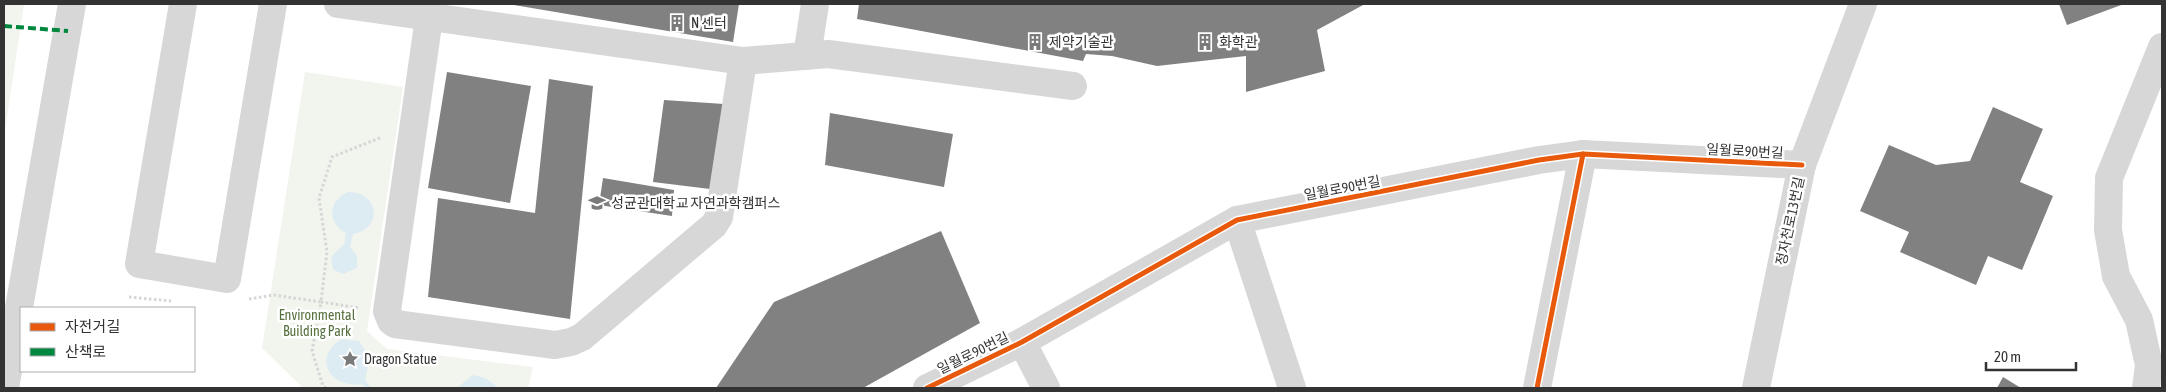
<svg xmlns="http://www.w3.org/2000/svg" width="2166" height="392" font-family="'Asap Condensed','Noto Sans KR',sans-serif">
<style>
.green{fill:#f1f5ed}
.water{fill:#ddebf3}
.building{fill:#818181}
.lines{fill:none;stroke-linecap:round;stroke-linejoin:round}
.path{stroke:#d6d6d6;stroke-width:3;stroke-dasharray:2.5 2.5;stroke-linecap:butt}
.minor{stroke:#d7d7d7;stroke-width:28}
.quiet{stroke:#00873e;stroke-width:4;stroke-dasharray:8 4;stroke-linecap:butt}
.cycleway-casing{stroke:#fff;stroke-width:8}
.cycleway{stroke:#e8590c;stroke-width:5}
.labels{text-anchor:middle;stroke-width:5;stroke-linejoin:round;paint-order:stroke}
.poi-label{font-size:14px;fill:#333;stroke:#fff;text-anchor:start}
.street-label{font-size:14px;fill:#333;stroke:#fff}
.park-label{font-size:14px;fill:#56703f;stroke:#fff}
</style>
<rect width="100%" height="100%" fill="#fff"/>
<g class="green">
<polygon points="4,4 24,4 4,137"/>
<polygon points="305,72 403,87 367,331 387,349 533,367 528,388 303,388 262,348"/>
</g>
<g class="water">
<path d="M348 192C380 192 383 229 353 234L350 247 357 256V268L343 274 334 270C327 257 335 252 344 245L346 233C327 223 328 200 348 192Z"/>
<path d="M342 339 359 341 370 358 365 380 371 388H366L362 384C332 389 310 358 342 339Z"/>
<polygon points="473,375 485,378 499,388 457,388"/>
</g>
<g class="building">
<polygon points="508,4 739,4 733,42"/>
<polygon points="859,4 1365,4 1317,30 1325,71 1246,92 1246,56 1157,66 1112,56 1086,54 1083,61 857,19"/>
<polygon points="2059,4 2124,4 2067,25"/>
<polygon points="447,72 531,86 510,203 428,188"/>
<polygon points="549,79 593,86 570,319 428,297 438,198 535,213"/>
<polygon points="664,100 724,104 710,189 653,182"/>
<polygon points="1993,107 2043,129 2020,182 2053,196 2022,270 1988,256 1976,285 1900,252 1909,232 1860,211 1889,145 1936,165 1970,161"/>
<polygon points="830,113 953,134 944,187 825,165"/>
<polygon points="603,178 674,190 672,216 599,205"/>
<polygon points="941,231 980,323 863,388 716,388 774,302"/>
<polygon points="2003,377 2021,388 1997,388"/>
</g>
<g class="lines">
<g class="path">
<polyline points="129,297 171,301"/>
<polyline points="249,299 274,295 321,302 327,252 319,198 332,157 382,137"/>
<polyline points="326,388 323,386 312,351 321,302 360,308"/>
</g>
<g class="minor">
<polyline points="183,4 139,264 227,279 273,4"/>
<polyline points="338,4 743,61 828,54 1073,86"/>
<polyline points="431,4 387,311 391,321 395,324 555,345 571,342 582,337 714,225 719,217 743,61"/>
<polyline points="807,56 815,4"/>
<polyline points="1237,220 1292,388"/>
<polyline points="1022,342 1046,388"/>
<polyline points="5,388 72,4"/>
<polyline points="927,388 1022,342 1237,220 1539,160 1583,154 1802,165"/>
<polyline points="1537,388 1583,154"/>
<polyline points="1756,388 1802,165 1863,4"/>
<polyline points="2146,388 2149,365 2139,320 2116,276 2108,230 2109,178 2162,47"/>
</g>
<polyline class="quiet" points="4,26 68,31"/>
<g class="cycleway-casing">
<g id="cycleway">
<polyline points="927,388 1022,342 1237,220 1539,160 1583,154 1802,165"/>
<polyline points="1537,388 1583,154"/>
</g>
</g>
<use href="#cycleway" class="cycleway"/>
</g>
<defs>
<g id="building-bare" transform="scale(1.35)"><path d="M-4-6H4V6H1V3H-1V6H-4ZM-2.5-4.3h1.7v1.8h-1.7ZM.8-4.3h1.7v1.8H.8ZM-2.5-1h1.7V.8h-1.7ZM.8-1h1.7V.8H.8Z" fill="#7a7a7a" stroke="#fff" stroke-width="2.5" paint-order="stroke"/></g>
<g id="university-bare" transform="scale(1.35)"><path d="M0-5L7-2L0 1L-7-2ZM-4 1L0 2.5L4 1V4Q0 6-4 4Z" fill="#7a7a7a" stroke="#fff" stroke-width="2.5" paint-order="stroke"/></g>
<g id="sight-bare" transform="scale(1.35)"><path d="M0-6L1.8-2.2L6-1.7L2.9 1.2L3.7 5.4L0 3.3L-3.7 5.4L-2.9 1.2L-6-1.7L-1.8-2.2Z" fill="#7a7a7a" stroke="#fff" stroke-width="2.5" paint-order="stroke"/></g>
</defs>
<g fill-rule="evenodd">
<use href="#building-bare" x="677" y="23"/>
<use href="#building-bare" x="1035" y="42"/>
<use href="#building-bare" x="1205" y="42"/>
<use href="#university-bare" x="597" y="203"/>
<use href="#sight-bare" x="350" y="359"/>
</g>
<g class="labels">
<g class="poi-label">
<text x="691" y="28">N 센터</text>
<text x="1049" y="47">제약기술관</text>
<text x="1219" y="47">화학관</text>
<text x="611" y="208">성균관대학교 자연과학캠퍼스</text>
<text x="364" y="364">Dragon Statue</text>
</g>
<g class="street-label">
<text transform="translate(1745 151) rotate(3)" y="5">일월로90번길</text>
<text transform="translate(1342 188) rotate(-11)" y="5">일월로90번길</text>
<text transform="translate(1790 221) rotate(-78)" y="5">정자천로13번길</text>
<text transform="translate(973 353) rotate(-26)" y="5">일월로90번길</text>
</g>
<g class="park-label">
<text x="317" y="320">Environmental<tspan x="317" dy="16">Building Park</tspan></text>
</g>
</g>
<rect width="2166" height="392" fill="none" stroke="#333333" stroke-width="10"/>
<rect x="20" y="307" width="175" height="65" fill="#ffffff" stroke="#adadad"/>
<rect x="30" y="323" width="25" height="8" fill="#e8590c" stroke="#adadad"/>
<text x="65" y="332" font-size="15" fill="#333333">자전거길</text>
<rect x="30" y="348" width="25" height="8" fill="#00873e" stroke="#adadad"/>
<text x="65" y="357" font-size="15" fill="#333333">산책로</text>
<path d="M1986 362v8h90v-8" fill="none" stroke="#333333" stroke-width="2.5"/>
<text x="1994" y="362" font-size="15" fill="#333333" stroke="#ffffff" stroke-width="4" paint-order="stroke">20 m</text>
</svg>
